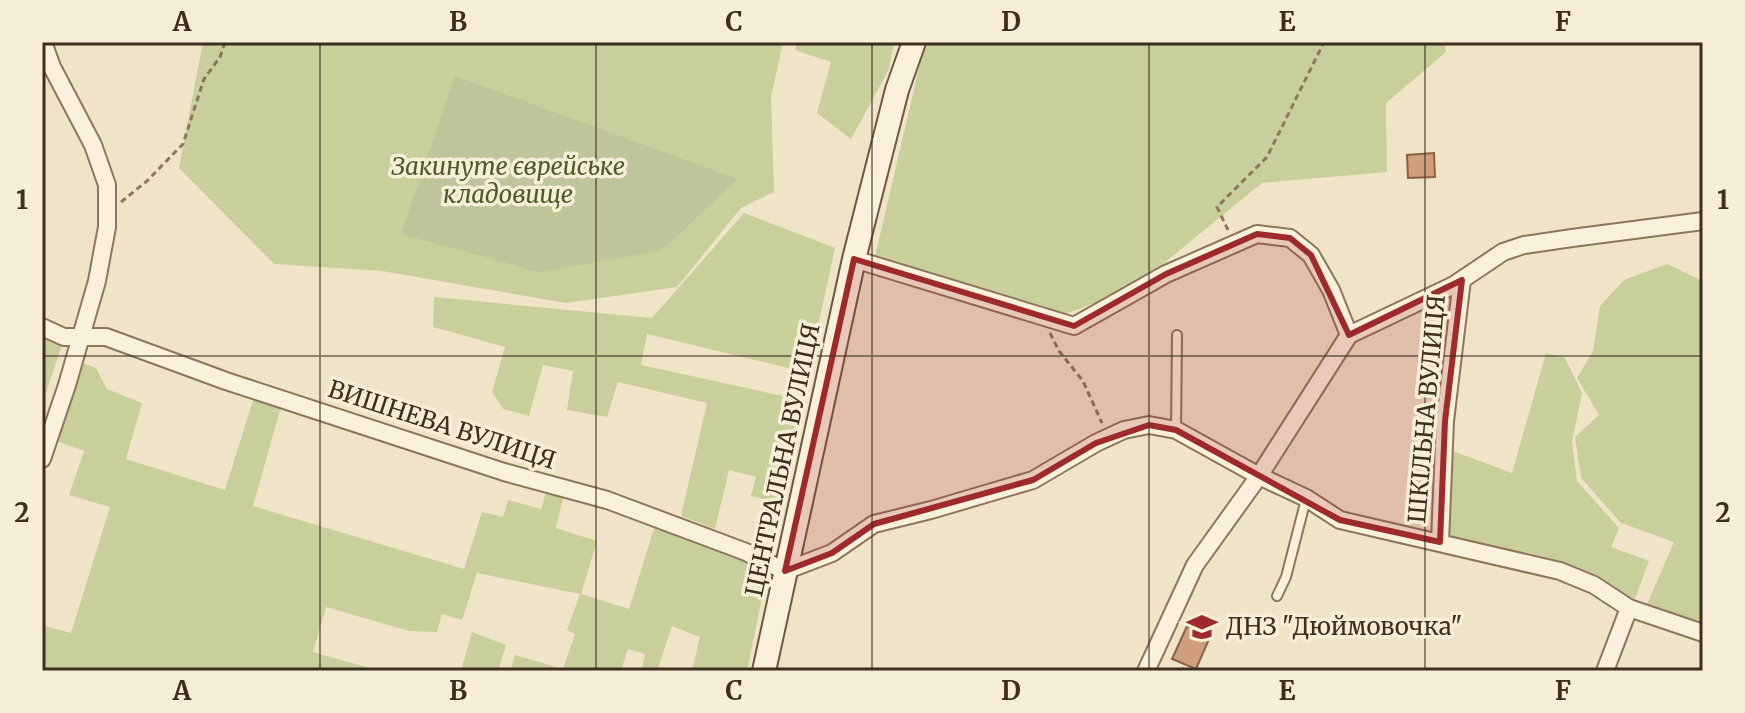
<svg xmlns="http://www.w3.org/2000/svg" width="1745" height="713" font-family="Merriweather,serif">
<style>
.green{fill:#c9cf9b}
.cemetery{fill:#bfc49a}
.building{fill:#cf9f7d;stroke:#8d5f41;stroke-width:2}
.lines{fill:none;stroke-linecap:round;stroke-linejoin:round}
.service-casing{stroke:#8d765c;stroke-width:12}
.minor-casing{stroke:#8d765c;stroke-width:20}
.secondary-casing{stroke:#6f573f;stroke-width:26}
.path{stroke:#8d765c;stroke-width:3;stroke-dasharray:6 4;stroke-linecap:butt}
.service{stroke:#faf1dc;stroke-width:8}
.minor{stroke:#faf1dc;stroke-width:16}
.secondary{stroke:#faf1dc;stroke-width:22}
.marked{fill:#9e2a2b;fill-opacity:0.2;stroke:#9e2a2b;stroke-width:6;stroke-linejoin:round}
.grid{fill:none;stroke:#3d2e20;stroke-width:2;stroke-opacity:0.55}
.labels{text-anchor:middle;stroke-width:7;stroke-linejoin:round;paint-order:stroke}
.park-label{font-size:24px;font-style:italic;fill:#4d5a26;stroke:#f7eed8}
.street-label{font-size:24px;fill:#3d2e20;stroke:#f7eed8}
.poi-label{font-size:24px;fill:#3d2e20;stroke:#f7eed8;text-anchor:start}
.neatline{fill:none;stroke:#3d2e20;stroke-width:3}
.grid-label{font-size:26px;text-anchor:middle;font-weight:bold;fill:#3d2e20}
</style>
<rect width="100%" height="100%" fill="#f0e4c8"/>
<g class="green">
<polygon points="203,42 783,42 771,97 774,192 741,208 677,287 566,303 382,271 274,264 179,168"/>
<polygon points="798,42 894,42 889,69 851,139 817,113 831,62 795,50"/>
<polygon points="925,42 1444,42 1446,52 1386,103 1387,172 1262,183 1131,290 1043,322 873,265"/>
<polygon points="744,213 835,248 808,373 647,334 641,365 806,401 782,504 751,496 756,477 729,470 715,529 681,516 707,403 618,382 607,417 567,410 573,371 543,365 529,416 503,409 492,392 505,347 433,327 434,297 652,318"/>
<polygon points="1667,264 1703,281 1703,626 1646,607 1674,542 1621,523 1581,478 1575,437 1599,415 1577,378 1593,351 1600,306 1624,280"/>
<polygon points="42,334 63,342 42,405"/>
<polygon points="1546,353 1565,358 1582,393 1572,442 1577,481 1619,528 1611,547 1649,561 1635,599 1449,539 1445,534 1450,450 1512,473"/>
<polygon points="82,363 96,368 107,389 142,403 126,459 225,490 254,397 281,407 253,506 464,569 482,512 503,517 508,500 541,509 547,489 564,494 556,528 597,541 581,594 629,609 656,522 768,569 747,671 692,671 700,637 672,626 657,671 641,671 645,654 628,649 621,671 510,671 515,655 563,669 575,634 567,630 580,594 477,573 462,620 442,614 437,632 409,631 326,607 313,652 366,667 365,671 42,671 42,625 71,633 110,507 69,495 84,451 54,440"/>
<polygon points="472,632 506,645 498,671 461,671"/>
</g>
<polygon class="cemetery" points="455,76 738,179 661,251 539,272 401,234"/>
<g class="building">
<polygon points="1434,153 1435,177 1408,178 1407,155"/>
<polygon points="1187,626 1210,637 1196,669 1172,659"/>
</g>
<g class="lines">
<g class="service-casing">
<g id="service">
<polyline points="1176,430 1177,335"/>
<polyline points="1277,596 1286,577 1306,499"/>
</g>
</g>
<g class="minor-casing">
<g id="minor">
<polyline points="854,259 1074,326 1166,274 1257,234 1290,238 1311,255 1331,290 1349,335"/>
<polyline points="42,327 64,337 106,337 226,381 504,472 607,500 746,552 785,571 832,553 874,524 931,510 1033,480 1096,443 1124,430 1149,425 1176,430 1259,476 1306,498 1340,520 1560,571 1594,585 1629,608 1703,633"/>
<polyline points="1349,335 1454,285 1503,252 1524,245 1572,238 1703,221"/>
<polyline points="42,459 67,385 97,281 107,227 107,185 93,145 52,67 43,42"/>
<polyline points="1440,542 1445,421 1462,280"/>
<polyline points="1146,671 1195,565 1259,476 1349,335"/>
<polyline points="1605,671 1629,608"/>
</g>
</g>
<g class="secondary-casing">
<polyline id="secondary" points="764,671 854,259 897,90 914,42"/>
</g>
<g class="path">
<polyline points="121,202 147,181 183,144 204,79 220,57 225,42"/>
<polyline points="1228,230 1217,207 1267,157 1324,42"/>
<polyline points="1050,333 1059,351 1083,381 1102,423"/>
</g>
<use href="#service" class="service"/>
<use href="#minor" class="minor"/>
<use href="#secondary" class="secondary"/>
</g>
<path class="marked" d="M1257 234 1290 238 1311 255 1349 335 1462 280 1445 421 1440 542 1340 520 1176 430 1149 425 1096 443 1033 480 874 524 832 553 785 571 854 259 1074 326 1166 274Z"/>
<path class="grid" d="M320 42V671M596 42V671M872 42V671M1149 42V671M1425 42V671M42 356H1703"/>
<defs>
<g id="school-bare" transform="scale(2.4)"><path d="M0-5L7-2L0 1L-7-2ZM-4 1L0 2.5L4 1V4Q0 6-4 4Z" fill="#9e2a2b" stroke="#f7eed8" stroke-width="2.5" paint-order="stroke"/></g>
</defs>
<g fill-rule="evenodd">
<use href="#school-bare" x="1202" y="627"/>
</g>
<g class="labels">
<g class="park-label">
<text x="508" y="175">Закинуте єврейське<tspan x="508" dy="28">кладовище</tspan></text>
</g>
<g class="street-label">
<text transform="translate(1427 409) rotate(-85)" y="8">ШКІЛЬНА ВУЛИЦЯ</text>
<text transform="translate(442 425) rotate(18)" y="8">ВИШНЕВА ВУЛИЦЯ</text>
<text transform="translate(783 460) rotate(-78)" y="8">ЦЕНТРАЛЬНА ВУЛИЦЯ</text>
</g>
<g class="poi-label">
<text x="1226" y="635">ДНЗ "Дюймовочка"</text>
</g>
</g>
<rect width="1745" height="713" fill="none" stroke="#f7eed8" stroke-width="88"/>
<rect x="44" y="44" width="1657" height="625" class="neatline"/>
<g class="grid-label">
<text x="182" y="31">A</text>
<text x="458" y="31">B</text>
<text x="734" y="31">C</text>
<text x="1011" y="31">D</text>
<text x="1287" y="31">E</text>
<text x="1563" y="31">F</text>
<text x="22" y="209">1</text>
<text x="1723" y="209">1</text>
<text x="22" y="522">2</text>
<text x="1723" y="522">2</text>
<text x="182" y="700">A</text>
<text x="458" y="700">B</text>
<text x="734" y="700">C</text>
<text x="1011" y="700">D</text>
<text x="1287" y="700">E</text>
<text x="1563" y="700">F</text>
</g>
</svg>
